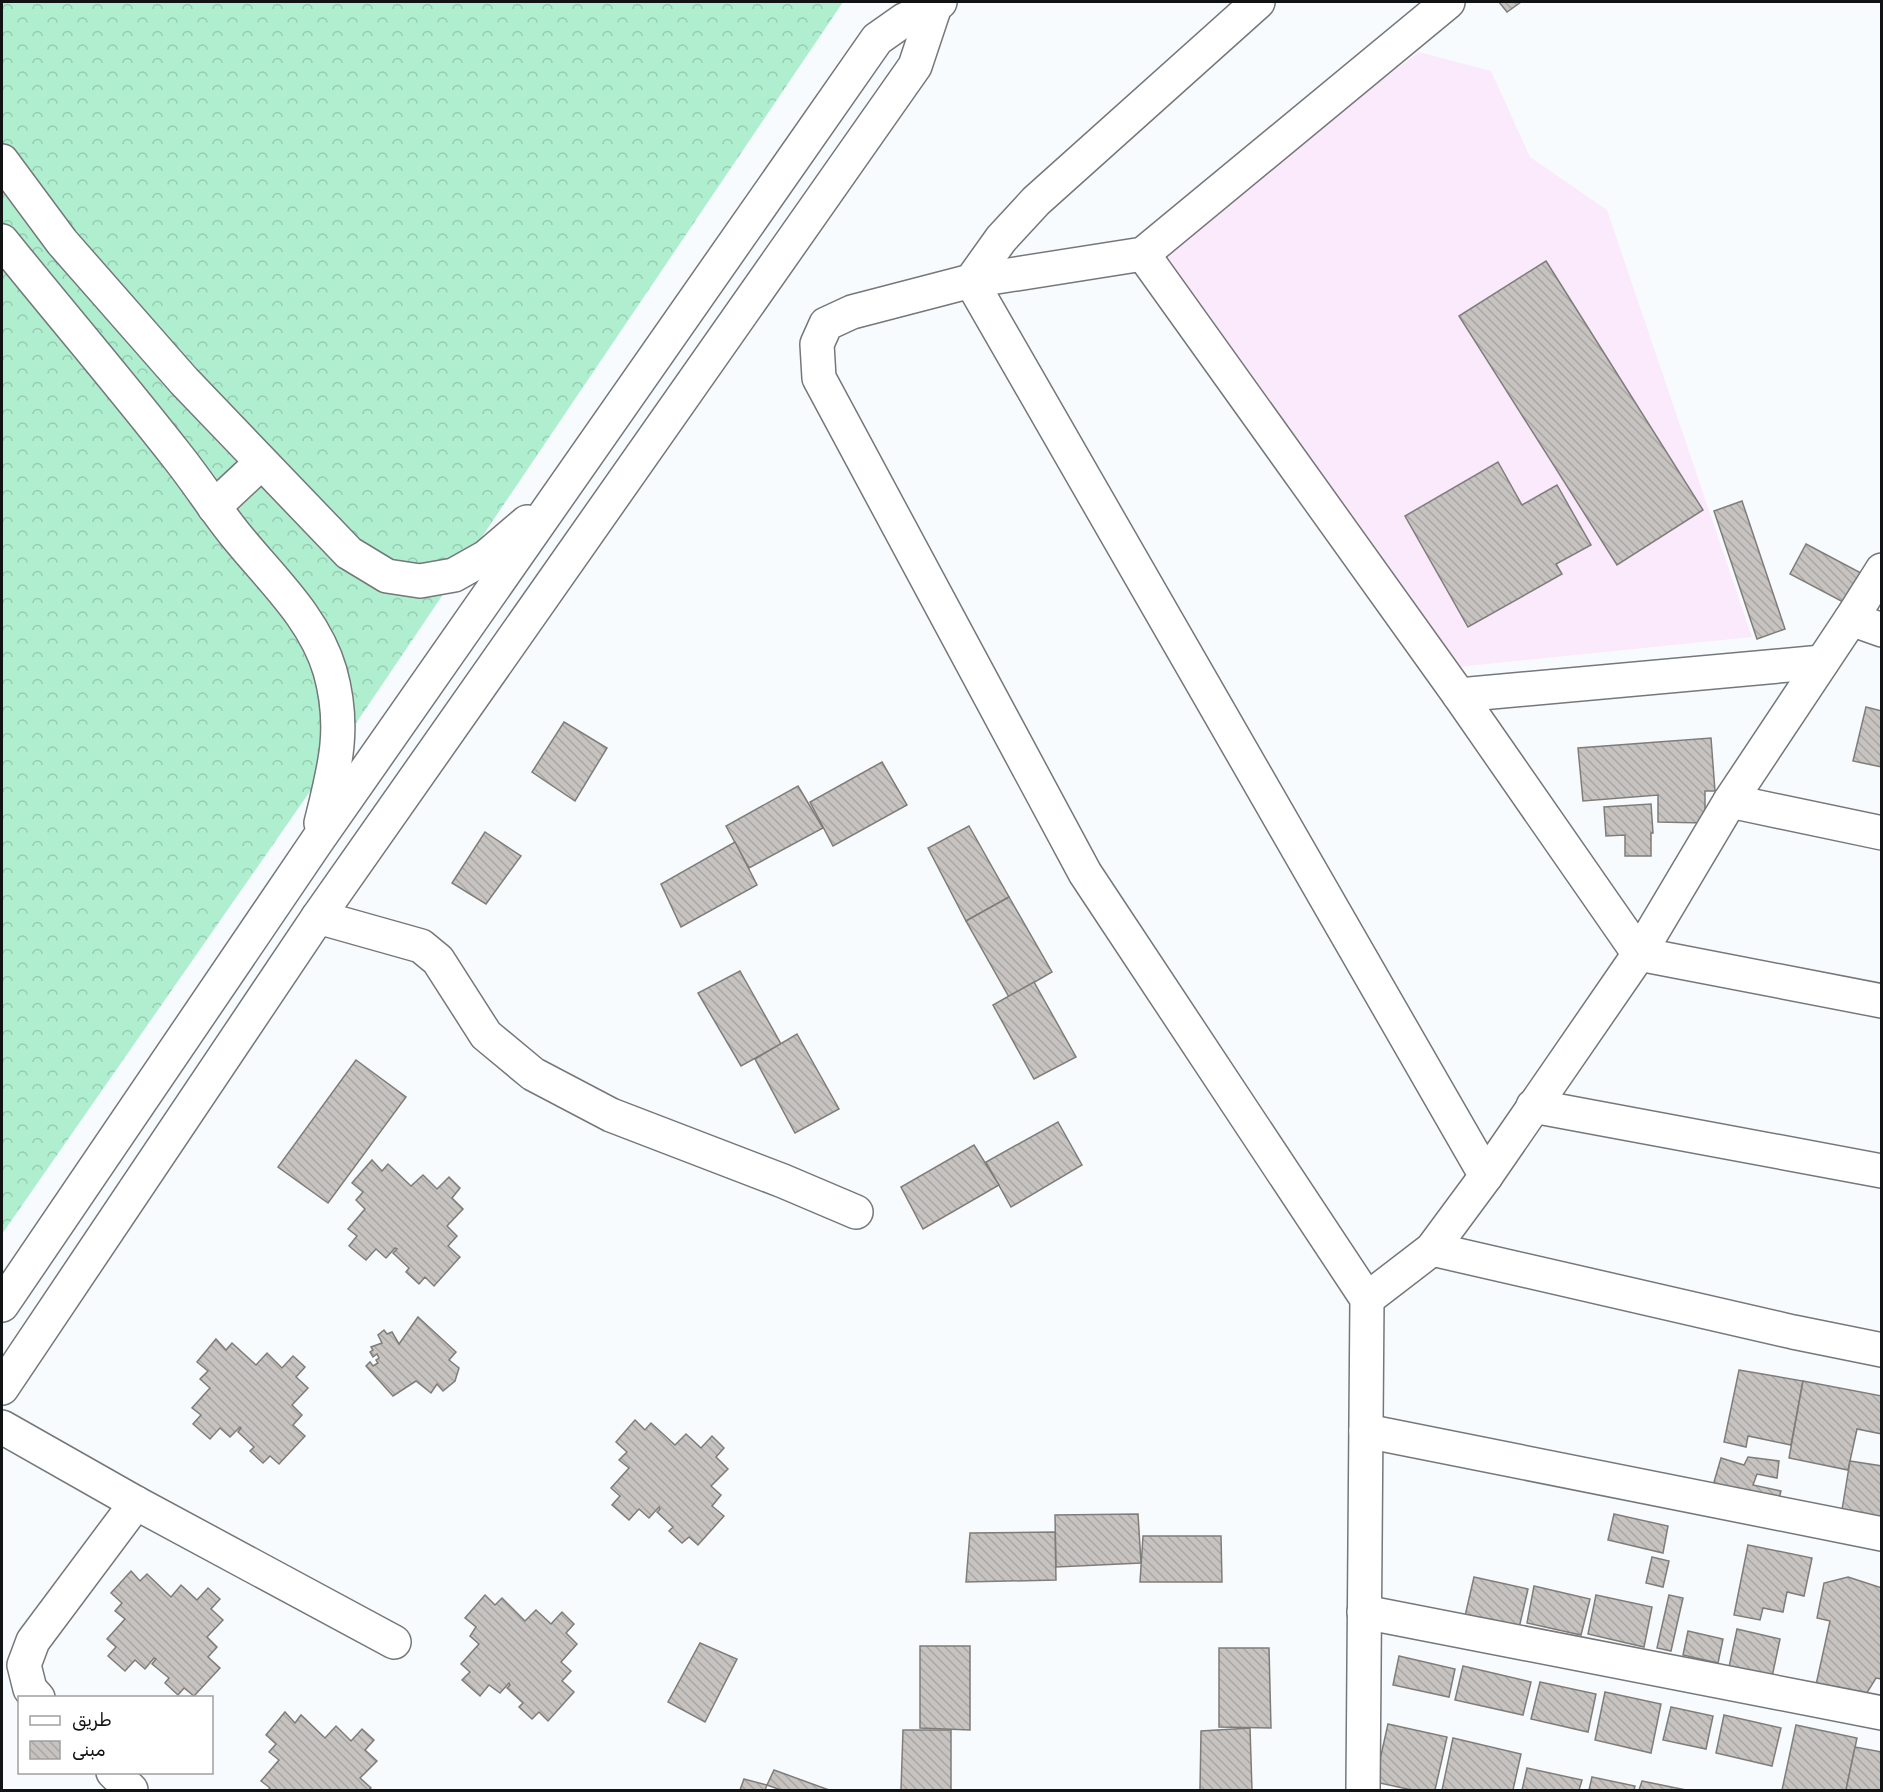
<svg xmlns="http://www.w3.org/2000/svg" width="1883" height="1792" font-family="Rubik,'Noto Naskh Arabic',sans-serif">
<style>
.education{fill:#faeafc}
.forest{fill:url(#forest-crowns)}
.building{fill:url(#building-back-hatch);stroke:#7f7d7a;stroke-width:1.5}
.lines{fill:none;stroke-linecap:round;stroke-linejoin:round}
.street-casing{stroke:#75777a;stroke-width:36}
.secondary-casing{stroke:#75777a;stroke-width:36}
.street{stroke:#fff;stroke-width:33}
.secondary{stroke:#fff;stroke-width:33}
</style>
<defs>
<pattern id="forest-crowns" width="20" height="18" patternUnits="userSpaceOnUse" patternTransform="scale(1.5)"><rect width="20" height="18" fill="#afefd0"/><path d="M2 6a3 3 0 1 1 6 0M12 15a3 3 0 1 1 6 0" fill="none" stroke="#96ccb2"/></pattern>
<pattern id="building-back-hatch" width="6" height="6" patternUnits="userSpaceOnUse" patternTransform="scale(1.5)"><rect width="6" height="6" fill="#c6c3c0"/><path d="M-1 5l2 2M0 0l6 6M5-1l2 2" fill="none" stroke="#a9a6a4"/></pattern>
</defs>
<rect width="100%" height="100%" fill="#f8fbfd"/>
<polygon class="education" points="1419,52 1491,71 1530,157 1607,210 1752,637 1458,667 1156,250"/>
<polygon class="forest" points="2,2 843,2 311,790 2,1234"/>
<g class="building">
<polygon points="1499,2 1521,2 1507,12"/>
<polygon points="1546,261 1703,510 1617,565 1459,316"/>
<polygon points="1498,462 1522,505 1557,485 1591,545 1556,564 1562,574 1468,627 1405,516"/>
<polygon points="1742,501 1785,629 1757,639 1714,511"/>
<polygon points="1806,544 1861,573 1845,603 1790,574"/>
<polygon points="1866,707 1882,711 1882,767 1853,761"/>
<polygon points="564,722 607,748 575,801 532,772"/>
<polygon points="1711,738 1715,791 1705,791 1705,823 1658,822 1658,795 1583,801 1578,748"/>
<polygon points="882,762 907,805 833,846 810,802"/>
<polygon points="798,786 823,828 749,868 726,826"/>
<polygon points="1651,804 1653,833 1651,833 1651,856 1625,856 1625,835 1606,836 1604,807"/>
<polygon points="969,826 1009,897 966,921 928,848"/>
<polygon points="485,832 521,856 486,904 452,883"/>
<polygon points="735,842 757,885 681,927 661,884"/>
<polygon points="1009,897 1052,972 1009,997 966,921"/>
<polygon points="740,971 781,1044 741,1066 698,993"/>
<polygon points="1034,982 1076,1057 1034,1079 993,1005"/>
<polygon points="797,1034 839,1109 795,1133 755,1059"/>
<polygon points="356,1060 406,1097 328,1203 278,1167"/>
<polygon points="1058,1122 1082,1165 1011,1207 986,1162"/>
<polygon points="974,1145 999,1185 923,1229 901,1187"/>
<polygon points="372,1160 382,1171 388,1164 411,1186 423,1175 437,1189 449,1177 460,1188 452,1198 463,1209 447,1226 457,1236 448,1246 460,1257 434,1286 425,1277 419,1284 406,1272 409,1268 393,1253 397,1249 395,1248 386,1258 376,1249 366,1260 349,1246 357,1236 348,1229 365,1209 356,1200 363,1192 352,1183"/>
<polygon points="418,1317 456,1352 449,1360 459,1368 455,1381 443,1391 437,1384 431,1393 416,1381 393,1396 366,1366 370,1362 373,1366 378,1363 376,1360 379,1358 377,1354 373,1357 370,1352 373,1350 371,1347 382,1343 378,1335 384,1330 387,1334 392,1332 399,1344"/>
<polygon points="216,1339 226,1350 232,1343 256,1365 267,1353 282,1368 293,1356 305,1367 296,1377 308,1388 292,1405 302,1415 293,1425 305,1436 279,1464 270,1456 263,1463 250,1451 254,1447 238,1432 241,1428 240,1427 230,1437 220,1428 210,1439 193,1424 201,1415 192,1408 210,1388 200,1379 208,1371 197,1362"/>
<polygon points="1739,1370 1803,1381 1791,1445 1748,1436 1746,1447 1724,1442"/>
<polygon points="1803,1381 1882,1396 1882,1434 1857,1429 1848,1470 1789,1458"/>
<polygon points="635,1420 645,1430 651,1423 675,1445 686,1434 701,1448 712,1436 724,1448 716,1457 728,1469 711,1486 721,1495 712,1506 724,1516 698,1545 689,1537 682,1543 669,1531 673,1527 657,1512 660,1509 659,1507 649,1518 639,1509 629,1520 612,1505 620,1496 611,1488 629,1468 619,1460 627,1452 616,1442"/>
<polygon points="1748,1457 1779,1461 1777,1478 1757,1474 1753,1485 1781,1491 1776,1509 1712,1489 1721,1458 1744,1465"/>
<polygon points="1850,1461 1882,1466 1882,1518 1840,1522"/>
<polygon points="1138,1514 1141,1563 1056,1567 1055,1515"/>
<polygon points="1614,1514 1668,1526 1663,1553 1608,1540"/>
<polygon points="1055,1532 1056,1580 966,1582 970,1533"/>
<polygon points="1143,1536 1221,1536 1222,1582 1140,1582"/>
<polygon points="1748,1545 1812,1558 1804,1596 1787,1592 1783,1612 1763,1608 1760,1620 1734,1615"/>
<polygon points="1652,1557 1669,1561 1663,1587 1646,1583"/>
<polygon points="131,1571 140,1581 147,1574 171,1597 181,1585 197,1600 208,1588 220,1599 211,1609 223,1620 207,1637 217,1647 208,1657 220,1668 194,1696 184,1688 178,1695 165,1683 169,1678 152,1664 156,1659 154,1658 145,1669 135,1660 125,1671 108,1656 116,1647 107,1639 125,1619 115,1611 122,1603 111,1593"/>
<polygon points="1474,1577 1528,1589 1519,1628 1465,1616"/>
<polygon points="1848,1577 1882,1588 1882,1679 1876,1678 1865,1696 1816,1685 1830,1621 1817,1618 1824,1583"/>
<polygon points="1534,1586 1590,1599 1581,1635 1527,1623"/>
<polygon points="485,1595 495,1605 502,1598 525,1621 536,1610 551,1624 562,1612 574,1624 566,1633 577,1644 561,1662 571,1671 562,1681 574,1692 548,1721 539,1712 532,1719 519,1707 523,1703 507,1688 510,1685 509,1683 500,1693 489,1685 480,1696 462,1680 470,1672 461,1664 479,1644 470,1636 476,1627 465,1618"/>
<polygon points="1596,1595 1652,1607 1644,1647 1588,1634"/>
<polygon points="1669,1595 1683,1598 1671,1651 1657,1648"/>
<polygon points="1737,1629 1780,1639 1772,1677 1729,1667"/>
<polygon points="1688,1631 1723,1639 1718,1663 1683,1655"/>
<polygon points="700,1643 737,1659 705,1722 668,1702"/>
<polygon points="920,1646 970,1646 970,1730 920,1728"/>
<polygon points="1219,1648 1269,1648 1271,1728 1219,1727"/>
<polygon points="1399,1656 1455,1669 1449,1697 1393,1685"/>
<polygon points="1463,1666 1531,1682 1523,1715 1455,1700"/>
<polygon points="1540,1682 1596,1694 1588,1732 1531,1719"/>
<polygon points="1605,1692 1661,1704 1651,1753 1595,1740"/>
<polygon points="1671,1707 1713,1716 1706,1749 1663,1740"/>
<polygon points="285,1712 295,1723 301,1715 325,1738 336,1726 351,1741 362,1729 374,1740 365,1750 377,1761 360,1778 371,1788 368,1790 268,1790 270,1788 261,1781 279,1760 269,1752 276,1744 266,1735"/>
<polygon points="1724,1715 1781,1728 1772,1766 1716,1753"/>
<polygon points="1388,1724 1447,1737 1435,1790 1412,1790 1375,1782"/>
<polygon points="1796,1725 1857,1738 1846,1790 1782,1790"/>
<polygon points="1250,1728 1252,1790 1200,1790 1201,1731"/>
<polygon points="903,1730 951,1730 951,1790 901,1790"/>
<polygon points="1453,1738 1521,1754 1513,1790 1442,1790"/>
<polygon points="1855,1747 1882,1752 1882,1790 1846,1790"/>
<polygon points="1527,1768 1582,1780 1579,1790 1522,1790"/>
<polygon points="774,1770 829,1790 781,1790 767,1785"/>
<polygon points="1592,1777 1635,1786 1634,1790 1589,1790"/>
<polygon points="744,1779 767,1785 765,1790 740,1790"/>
<polygon points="1642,1781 1686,1790 1639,1790"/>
</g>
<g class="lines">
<g class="street-casing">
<g id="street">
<polyline points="1258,2 1036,201 1001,239 971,281 1486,1176"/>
<polyline points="1143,254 1459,695 1639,954 1882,1001"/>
<polyline points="1851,619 1882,630"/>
<polyline points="1459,695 1822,662"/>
<polyline points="1730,801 1882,833"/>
<polyline points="318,917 421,946 438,960 486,1035 533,1074 611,1115 783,1181 856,1212"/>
<polyline points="1533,1106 1882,1171"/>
<polyline points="1432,1249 1793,1332 1882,1350"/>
<polyline points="1367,1299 1432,1249 1486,1176 1639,954 1730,801 1851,619 1882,570"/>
<polyline points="2,1427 136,1503 394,1642"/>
<polyline points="1366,1431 1882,1534"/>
<polyline points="1364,1612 1882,1713"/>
<polyline points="38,1698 30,1689 24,1665 33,1641 136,1503"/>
<polyline points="113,1772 131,1790"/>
<polyline points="1363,1790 1367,1299 1085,873 819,378 817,344 826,324 852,312 971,281 1143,254 1448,2"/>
</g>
</g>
<g class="secondary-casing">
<g id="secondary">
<polyline points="2,161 62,242 184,381 349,553 387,576 420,581 454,575 486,557 527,522"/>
<path d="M2 241C60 313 120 383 177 456 197 481 214 508 234 533 268 576 314 616 330 671 346 728 335 767 321 823"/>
<polyline points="214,507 261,463"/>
<polyline points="2,1305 317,841 877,39 904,20 935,6 940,2"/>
<polyline points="2,1388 318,917 915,66 935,6"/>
</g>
</g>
<use href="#street" class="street"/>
<use href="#secondary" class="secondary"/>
</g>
<rect width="1883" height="1792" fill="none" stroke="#111213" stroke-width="6"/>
<rect x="18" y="1696" width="195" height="78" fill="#ffffff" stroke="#a0a0a1" stroke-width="1.5"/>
<rect x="30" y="1716" width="30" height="9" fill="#ffffff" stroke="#a0a0a1" stroke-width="1.5"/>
<text x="72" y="1726" font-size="18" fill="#111213">طريق</text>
<rect x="30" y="1741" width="30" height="18" fill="url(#building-back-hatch)" stroke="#a0a0a1" stroke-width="1.5"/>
<text x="72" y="1756" font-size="18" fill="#111213">مبنى</text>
</svg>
